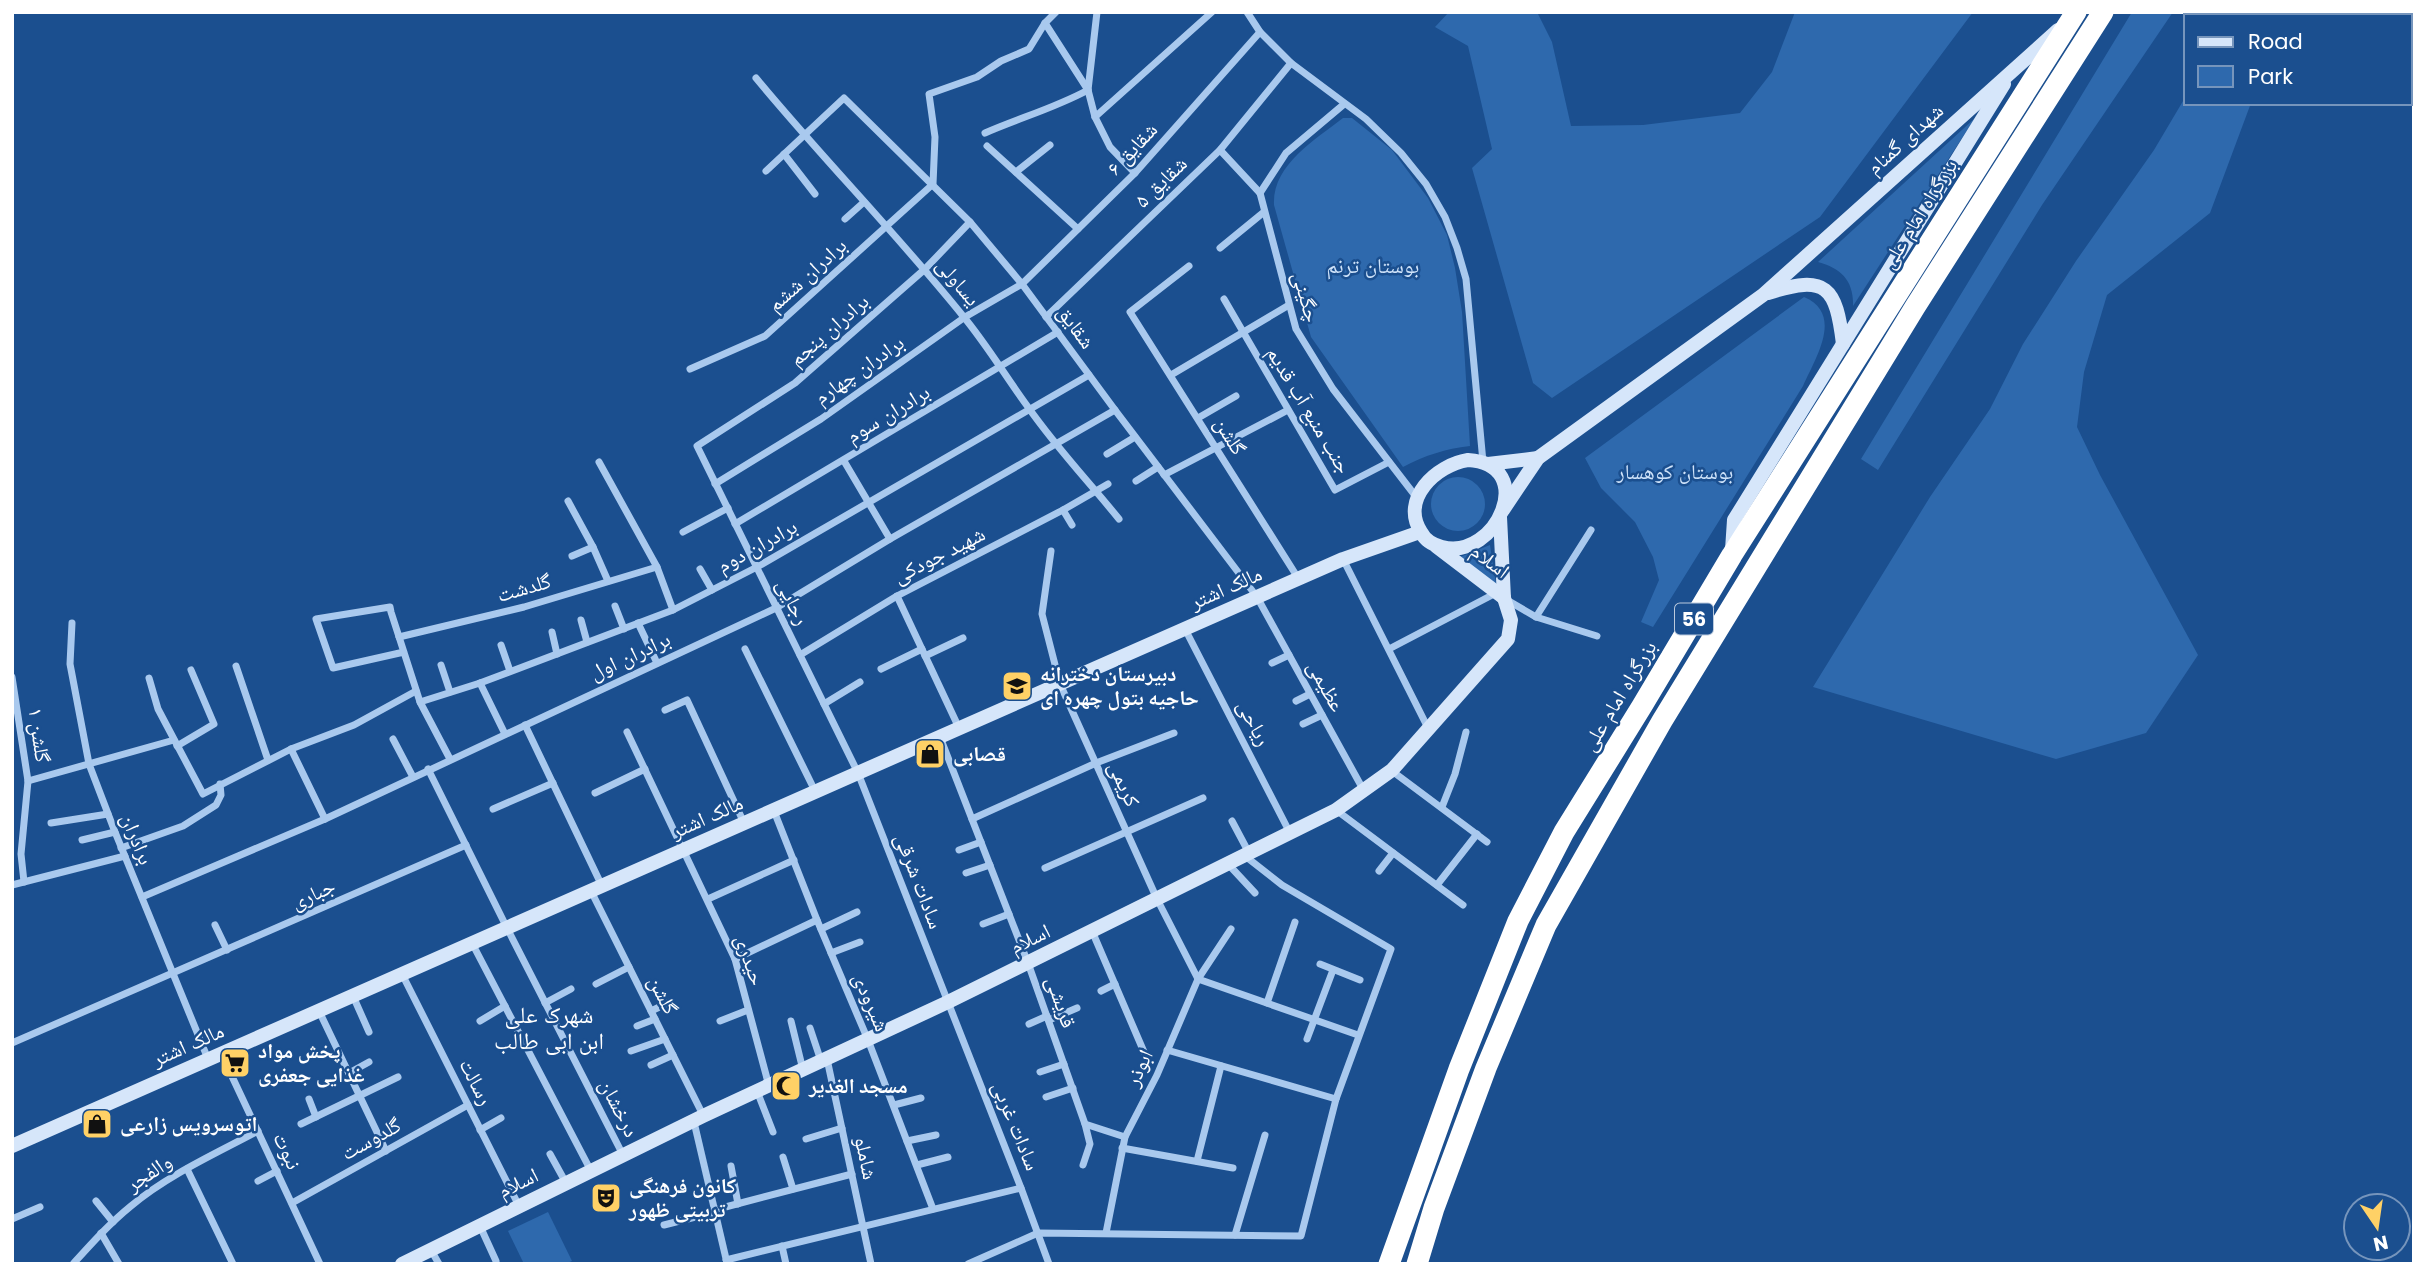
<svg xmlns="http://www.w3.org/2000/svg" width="2426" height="1276" font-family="Poppins,'Noto Naskh Arabic',sans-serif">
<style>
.green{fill:#2e69ad}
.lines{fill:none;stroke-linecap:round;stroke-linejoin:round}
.street{stroke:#a9c9ee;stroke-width:7}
.secondary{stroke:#d6e6fa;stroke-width:14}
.highway{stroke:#fff;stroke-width:21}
.labels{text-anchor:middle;stroke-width:5;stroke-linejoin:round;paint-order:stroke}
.shield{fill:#1b4f8f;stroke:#bbcadd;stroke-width:2}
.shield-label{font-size:19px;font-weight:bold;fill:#fff}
.street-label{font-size:21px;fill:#fff;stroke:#1b4f8f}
.park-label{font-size:21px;fill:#cfe3fa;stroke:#1b4f8f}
.poi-label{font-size:21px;font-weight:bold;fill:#fff;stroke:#1b4f8f;text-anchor:start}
.neighbourhood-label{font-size:23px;fill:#fff;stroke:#1b4f8f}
</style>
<rect width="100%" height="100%" fill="#1b4f8f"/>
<g class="green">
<polygon points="1449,12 1537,12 1552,42 1571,126 1643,125 1740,113 1772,72 1795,12 1973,12 1820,217 1552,398 1533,383 1472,168 1492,149 1468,46 1435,27"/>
<polygon points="2132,12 2173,12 2042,205 1878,470 1861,459"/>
<polygon points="2242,12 2335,12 2329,16 2239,16"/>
<polygon points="2186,96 2186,103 2251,103 2210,213 2107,295 2084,372 2077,427 2100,475 2198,655 2146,733 2056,759 1813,687 1930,497 1990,409 2023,344 2076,261 2154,150"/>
<path d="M1343 118H1352L1392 150 1428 198 1447 235 1455 268 1462 312 1470 446C1445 449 1426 455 1403 467L1311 337 1274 205C1272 165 1315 140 1343 118Z"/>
<path d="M1975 118 1853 306C1854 281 1841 268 1818 262Z"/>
<path d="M1804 297C1844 314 1816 357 1803 386L1653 627 1641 622 1659 580 1653 557 1635 522 1601 488 1585 458Z"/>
<circle cx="1458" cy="504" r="27"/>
<polygon points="1490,545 1496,584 1460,557"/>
<polygon points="548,1212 572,1261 565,1264 524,1264 508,1231"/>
</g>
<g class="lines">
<g class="street">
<polyline points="1247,12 1260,32 1291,63 1366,119 1401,153 1426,184 1445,217 1457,248 1466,279 1483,462"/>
<polyline points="1045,23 1088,90 1095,117 1110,147 1135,173"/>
<path d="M756 78C823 159 897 234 963 316 987 345 1006 377 1028 407 1055 446 1089 482 1119 519"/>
<polyline points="1088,90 1097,12"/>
<polyline points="1343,105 1286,153 1260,193 1296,329 1333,389 1417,498"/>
<polyline points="1095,117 1212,12"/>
<path d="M985 133C1019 118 1055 108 1088 90"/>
<polyline points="987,146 1078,229"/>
<polyline points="1220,150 1260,193"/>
<polyline points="784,154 815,194"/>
<polyline points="766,171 844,98 970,222 1022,284 1115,410 1257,597 1364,791"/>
<polyline points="1016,172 1050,145"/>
<polyline points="845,219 864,202"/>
<polyline points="970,222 925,269 795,383 697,446 858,773 1021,1188 1049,1264"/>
<polyline points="1220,248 1264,212"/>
<polyline points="1189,266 1130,312 1298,578"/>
<polyline points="1224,299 1335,490 1389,462"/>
<polyline points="1046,317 1220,150 1291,63"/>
<polyline points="690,369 765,336 933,184 935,137 929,94 977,77 1001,61 1029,49 1045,23 1056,12"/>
<polyline points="1171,375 1289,305"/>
<polyline points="1198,418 1236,396"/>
<polyline points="1107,454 1135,437"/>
<polyline points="844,461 890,539"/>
<polyline points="599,462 657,567 673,610"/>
<polyline points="1164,475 1288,410"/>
<polyline points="1136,481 1158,467"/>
<polyline points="715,484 821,419 965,317 1022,284 1135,173 1260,32"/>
<polyline points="568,501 593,547 608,581"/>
<polyline points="1063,510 1072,525"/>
<polyline points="735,524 1058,332"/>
<polyline points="683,532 728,508"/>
<polyline points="1051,551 1042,614 1060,684 1157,899 1198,979"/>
<polyline points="572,556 593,547"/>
<polyline points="1343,559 1429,730"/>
<polyline points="700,569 712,590"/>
<polyline points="897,596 959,728"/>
<polyline points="1507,600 1536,617 1597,636"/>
<polyline points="615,606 624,629"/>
<polyline points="1536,617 1591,530"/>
<polyline points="581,620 587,642"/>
<polyline points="72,623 70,664 89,764 115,832 208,1059"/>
<polyline points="638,623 657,663"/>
<polyline points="1185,629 1290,833"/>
<polyline points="552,632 557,654"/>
<polyline points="399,637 524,607 657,567"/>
<polyline points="501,645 510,671"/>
<polyline points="745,649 815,791"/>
<polyline points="1389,649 1496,593"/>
<polyline points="404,652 333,668 316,619 390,607 391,612 420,702 450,759"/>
<polyline points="800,655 897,596 1063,510 1108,484"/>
<polyline points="925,656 963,638"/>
<polyline points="1272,663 1289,655"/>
<polyline points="441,665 450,692"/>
<polyline points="236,666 268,760"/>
<polyline points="881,669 922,649"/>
<polyline points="12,677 28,781 21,854 24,882"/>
<polyline points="149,678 158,709 203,794 291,749 354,725 416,691"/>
<polyline points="480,683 505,734"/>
<polyline points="1296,701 1310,694"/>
<polyline points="420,702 480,683 673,610 757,567 1089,375"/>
<polyline points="824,704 860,682"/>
<polyline points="665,710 687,700 744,823"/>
<polyline points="1303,724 1322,715"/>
<polyline points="525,725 602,886"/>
<polyline points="627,732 735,959 769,1086"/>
<polyline points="940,737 1028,963 1085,1124 1125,1137"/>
<polyline points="393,739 413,777"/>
<polyline points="177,746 214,724 191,670"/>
<polyline points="291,749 325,819"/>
<polyline points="428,769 507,928 623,1155"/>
<polyline points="1392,771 1487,842"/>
<polyline points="28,781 174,740"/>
<polyline points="595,793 645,769"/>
<polyline points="1442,807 1455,774 1466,732"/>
<polyline points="493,809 553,783"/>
<polyline points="1336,810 1463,905"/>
<polyline points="774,811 817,920 868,1040 933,1209"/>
<polyline points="972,819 1096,763 1174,733"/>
<polyline points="1232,821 1249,853"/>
<polyline points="51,823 108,814"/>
<polyline points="82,840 115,832"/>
<polyline points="121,848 183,826 216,805 221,795 220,784"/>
<polyline points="959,850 981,842"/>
<polyline points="1228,864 1255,893"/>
<polyline points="1045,868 1203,798"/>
<polyline points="1379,871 1393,853"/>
<polyline points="966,873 990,865"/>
<polyline points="12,885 125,856"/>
<polyline points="1437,885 1477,834"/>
<polyline points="591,891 703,1115"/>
<polyline points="142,897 325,819 776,608 890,539 1115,410"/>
<polyline points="708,899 794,860"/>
<polyline points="983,924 1009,914"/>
<polyline points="215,925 227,950"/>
<polyline points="821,929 857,912"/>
<polyline points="1092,931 1144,1052"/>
<polyline points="472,943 591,1171"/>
<polyline points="831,953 860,942"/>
<polyline points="735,959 817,920"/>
<polyline points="1320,964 1360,980"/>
<polyline points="402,974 519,1206"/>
<polyline points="1198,979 1358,1035"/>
<polyline points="596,984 629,967"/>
<polyline points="1101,991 1115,984"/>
<polyline points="353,996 369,1032"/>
<polyline points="545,1003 571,989"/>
<polyline points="1267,1003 1295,922"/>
<polyline points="319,1011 386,1151"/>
<polyline points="651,1011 670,1002"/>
<polyline points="1049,1020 1077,1008"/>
<polyline points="480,1021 505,1006"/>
<polyline points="720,1021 748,1010"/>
<polyline points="791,1021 803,1070"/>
<polyline points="1029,1024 1047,1016"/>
<polyline points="637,1026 655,1019"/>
<polyline points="810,1028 821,1061"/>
<polyline points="1307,1039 1333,970"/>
<polyline points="12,1043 466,845"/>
<polyline points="1167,1050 1336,1099"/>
<polyline points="631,1051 665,1039"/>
<polyline points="221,1053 320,1264"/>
<polyline points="827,1059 871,1264"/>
<polyline points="651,1065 673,1055"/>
<polyline points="1040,1072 1064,1064"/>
<polyline points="349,1073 369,1062"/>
<polyline points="757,1091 773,1132"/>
<polyline points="1046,1097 1073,1088"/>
<polyline points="309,1099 316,1117"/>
<polyline points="894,1105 921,1098"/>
<polyline points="694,1122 727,1263"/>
<polyline points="301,1124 398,1077"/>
<polyline points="480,1130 501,1118"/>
<polyline points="806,1139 842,1128"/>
<polyline points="907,1141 936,1135"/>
<polyline points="1122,1148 1233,1168"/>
<polyline points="550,1154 566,1183"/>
<polyline points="783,1157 793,1189"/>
<polyline points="1197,1161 1221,1066"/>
<polyline points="917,1165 948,1157"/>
<polyline points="1083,1165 1090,1144 1085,1124"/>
<polyline points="731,1166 738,1204"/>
<polyline points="187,1169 233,1264"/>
<polyline points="258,1181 277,1171"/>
<polyline points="96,1201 113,1222"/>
<polyline points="292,1203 468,1105"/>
<polyline points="714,1210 852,1174"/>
<polyline points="12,1219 40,1207"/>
<polyline points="664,1225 715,1212"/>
<polyline points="480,1226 496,1261"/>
<polyline points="101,1233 119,1264"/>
<polyline points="1106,1233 1125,1137 1157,1075 1198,979 1231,929"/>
<polyline points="1235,1235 1265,1135"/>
<polyline points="782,1246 786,1264"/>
<polyline points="431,1250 439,1264"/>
<polyline points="726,1260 1021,1188"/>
<path d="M73 1264C92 1243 110 1223 131 1206 168 1175 215 1154 258 1131"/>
<polyline points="968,1264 1038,1233 1301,1236 1336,1099 1391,949 1282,885 1245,856"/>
</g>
<g class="secondary">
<path d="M1768 293C1827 274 1836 287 1843 344"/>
<path d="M1468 460C1539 464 1497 561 1442 547 1433 545 1425 540 1421 532 1400 499 1436 465 1468 460Z"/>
<polyline points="1488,464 1538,458"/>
<polyline points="1503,510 1538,458 1763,295 2058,30"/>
<polyline points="1437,547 1504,598"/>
<polyline points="1732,550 1734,520 2004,84"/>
<polyline points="12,1146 1343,559 1420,532"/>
<polyline points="402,1264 703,1116 948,1002 1336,810 1392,770 1508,639 1511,620 1504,598 1500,517"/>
</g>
<g class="highway">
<polyline points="1389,1264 1459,1069 1518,921 1564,832 1642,706 1732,555 2076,12"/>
<polyline points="1417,1264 1434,1208 1486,1068 1546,925 1662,721 1915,307 2103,12"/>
</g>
</g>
<defs>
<g id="school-square" transform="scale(1.575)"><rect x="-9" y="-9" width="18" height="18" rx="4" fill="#ffd166" stroke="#1b4f8f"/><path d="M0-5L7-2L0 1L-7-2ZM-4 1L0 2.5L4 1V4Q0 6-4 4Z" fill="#111"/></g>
<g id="shop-square" transform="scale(1.575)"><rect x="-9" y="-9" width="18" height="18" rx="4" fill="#ffd166" stroke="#1b4f8f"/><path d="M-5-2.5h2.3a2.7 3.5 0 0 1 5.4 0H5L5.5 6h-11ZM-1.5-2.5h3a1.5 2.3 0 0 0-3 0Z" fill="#111"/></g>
<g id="supermarket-square" transform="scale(1.575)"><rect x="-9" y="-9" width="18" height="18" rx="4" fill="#ffd166" stroke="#1b4f8f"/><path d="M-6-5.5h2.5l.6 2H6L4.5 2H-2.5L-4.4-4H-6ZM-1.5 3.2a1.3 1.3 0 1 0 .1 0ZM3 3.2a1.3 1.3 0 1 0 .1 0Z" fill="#111"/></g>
<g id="mosque-square" transform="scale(1.575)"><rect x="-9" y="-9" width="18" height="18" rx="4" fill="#ffd166" stroke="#1b4f8f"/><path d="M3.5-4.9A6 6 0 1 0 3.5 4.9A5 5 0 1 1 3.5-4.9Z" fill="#111"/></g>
<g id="theatre-square" transform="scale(1.575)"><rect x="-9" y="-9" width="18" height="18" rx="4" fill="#ffd166" stroke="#1b4f8f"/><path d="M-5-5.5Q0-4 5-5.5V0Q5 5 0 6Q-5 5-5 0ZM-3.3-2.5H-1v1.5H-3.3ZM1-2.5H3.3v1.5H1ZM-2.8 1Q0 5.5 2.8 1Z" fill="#111"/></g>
</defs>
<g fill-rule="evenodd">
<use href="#school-square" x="1017" y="686"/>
<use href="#shop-square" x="930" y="754"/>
<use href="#supermarket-square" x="235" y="1063"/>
<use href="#mosque-square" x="786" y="1086"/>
<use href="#shop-square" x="97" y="1124"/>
<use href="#theatre-square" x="606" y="1198"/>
</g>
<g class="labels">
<rect class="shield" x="1675" y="603.5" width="38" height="31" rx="5"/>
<g class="shield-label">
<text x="1694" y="626">56</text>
</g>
<g class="street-label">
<text transform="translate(1905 139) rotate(-42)" y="7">شهدای گمنام</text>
<text transform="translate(1132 149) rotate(-47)" y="7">شقایق ۶</text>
<text transform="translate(1161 182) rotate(-44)" y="7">شقایق ۵</text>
<text transform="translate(1919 214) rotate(-58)" y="7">بزرگراه امام علی</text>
<text transform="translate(807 275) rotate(-42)" y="7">برادران ششم</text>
<text transform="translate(958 282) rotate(50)" y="7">یساولی</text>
<text transform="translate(1306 297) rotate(74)" y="7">چگینی</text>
<text transform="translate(1076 327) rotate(54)" y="7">شقایق</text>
<text transform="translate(829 330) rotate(-41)" y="7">برادران پنجم</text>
<text transform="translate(859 370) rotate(-35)" y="7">برادران چهارم</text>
<text transform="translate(1309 410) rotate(59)" y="7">جنب منبع آب قدیم</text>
<text transform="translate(888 414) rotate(-31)" y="7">برادران سوم</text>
<text transform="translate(1230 436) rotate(58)" y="7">گلشن</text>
<text transform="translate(757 546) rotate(-29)" y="7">برادران دوم</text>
<text transform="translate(939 555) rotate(-27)" y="7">شهید جودکی</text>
<text transform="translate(1490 561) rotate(37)" y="7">اسلام</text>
<text transform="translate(524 588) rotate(-16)" y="7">گلدشت</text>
<text transform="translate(1226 588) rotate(-24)" y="7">مالک اشتر</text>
<text transform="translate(793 602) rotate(64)" y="7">رجایی</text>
<text transform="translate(630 656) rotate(-25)" y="7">برادران اول</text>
<text transform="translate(1326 686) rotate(61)" y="7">عظیمی</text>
<text transform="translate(1619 696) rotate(-59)" y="7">بزرگراه امام علی</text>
<text transform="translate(1254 723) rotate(63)" y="7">ریاحی</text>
<text transform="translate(39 735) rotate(82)" y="7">گلشن ۱</text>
<text transform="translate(1124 784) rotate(66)" y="7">کریمی</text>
<text transform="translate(707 817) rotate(-24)" y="7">مالک اشتر</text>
<text transform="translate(137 839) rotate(68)" y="7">برادران</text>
<text transform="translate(919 881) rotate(69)" y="7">سادات شرقی</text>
<text transform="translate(313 894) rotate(-24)" y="7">جباری</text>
<text transform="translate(1030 939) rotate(-26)" y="7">اسلام</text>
<text transform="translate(750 960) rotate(71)" y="7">حیدری</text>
<text transform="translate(663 995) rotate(63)" y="7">گلشن</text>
<text transform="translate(871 1002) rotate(67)" y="7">شیرودی</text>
<text transform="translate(1061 1002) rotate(71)" y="7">قریشی</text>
<text transform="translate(188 1045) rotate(-24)" y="7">مالک اشتر</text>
<text transform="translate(1139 1068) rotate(-65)" y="7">ابوذر</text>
<text transform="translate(476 1082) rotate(63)" y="7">رسالت</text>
<text transform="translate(619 1108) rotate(63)" y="7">درخشان</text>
<text transform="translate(1016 1126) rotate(68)" y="7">سادات غربی</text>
<text transform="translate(371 1139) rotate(-29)" y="7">گلدوست</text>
<text transform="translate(287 1151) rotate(65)" y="7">نبوت</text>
<text transform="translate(866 1158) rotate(78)" y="7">شاملو</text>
<text transform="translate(149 1173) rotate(-33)" y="7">والفجر</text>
<text transform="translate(518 1183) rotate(-26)" y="7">اسلام</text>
</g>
<g class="park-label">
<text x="1373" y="273">بوستان ترنم</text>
<text x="1675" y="479">بوستان کوهسار</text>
</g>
<g class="poi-label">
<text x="1040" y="681">دبیرستان دخترانه<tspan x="1040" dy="24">حاجیه بتول چهره ای</tspan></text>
<text x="953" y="761">قصابی</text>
<text x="258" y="1058">پخش مواد<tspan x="258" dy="24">غذایی جعفری</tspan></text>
<text x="809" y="1093">مسجد الغدیر</text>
<text x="120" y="1131">اتوسرویس زارعی</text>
<text x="629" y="1193">کانون فرهنگی<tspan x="629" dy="24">تربیتی ظهور</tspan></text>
</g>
<g class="neighbourhood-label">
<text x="549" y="1023">شهرک علی<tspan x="549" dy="26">ابن ابی طالب</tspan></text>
</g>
</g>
<rect width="2426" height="1276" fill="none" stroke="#ffffff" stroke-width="28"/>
<rect x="2184" y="14" width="228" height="91" fill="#1b4f8f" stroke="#7695bc" stroke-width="2"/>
<rect x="2198" y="37" width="35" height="10" fill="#d6e6fa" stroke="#7695bc" stroke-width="2"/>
<text x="2248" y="49" font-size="21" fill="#ffffff">Road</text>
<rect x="2198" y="66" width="35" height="21" fill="#2e69ad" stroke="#7695bc" stroke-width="2"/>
<text x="2248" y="84" font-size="21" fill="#ffffff">Park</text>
<g transform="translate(2377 1227) rotate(167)"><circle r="33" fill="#1b4f8f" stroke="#7695bc" stroke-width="2"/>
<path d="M0-5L12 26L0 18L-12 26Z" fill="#ffd166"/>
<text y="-10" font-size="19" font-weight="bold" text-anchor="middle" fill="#ffffff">N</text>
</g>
</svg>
